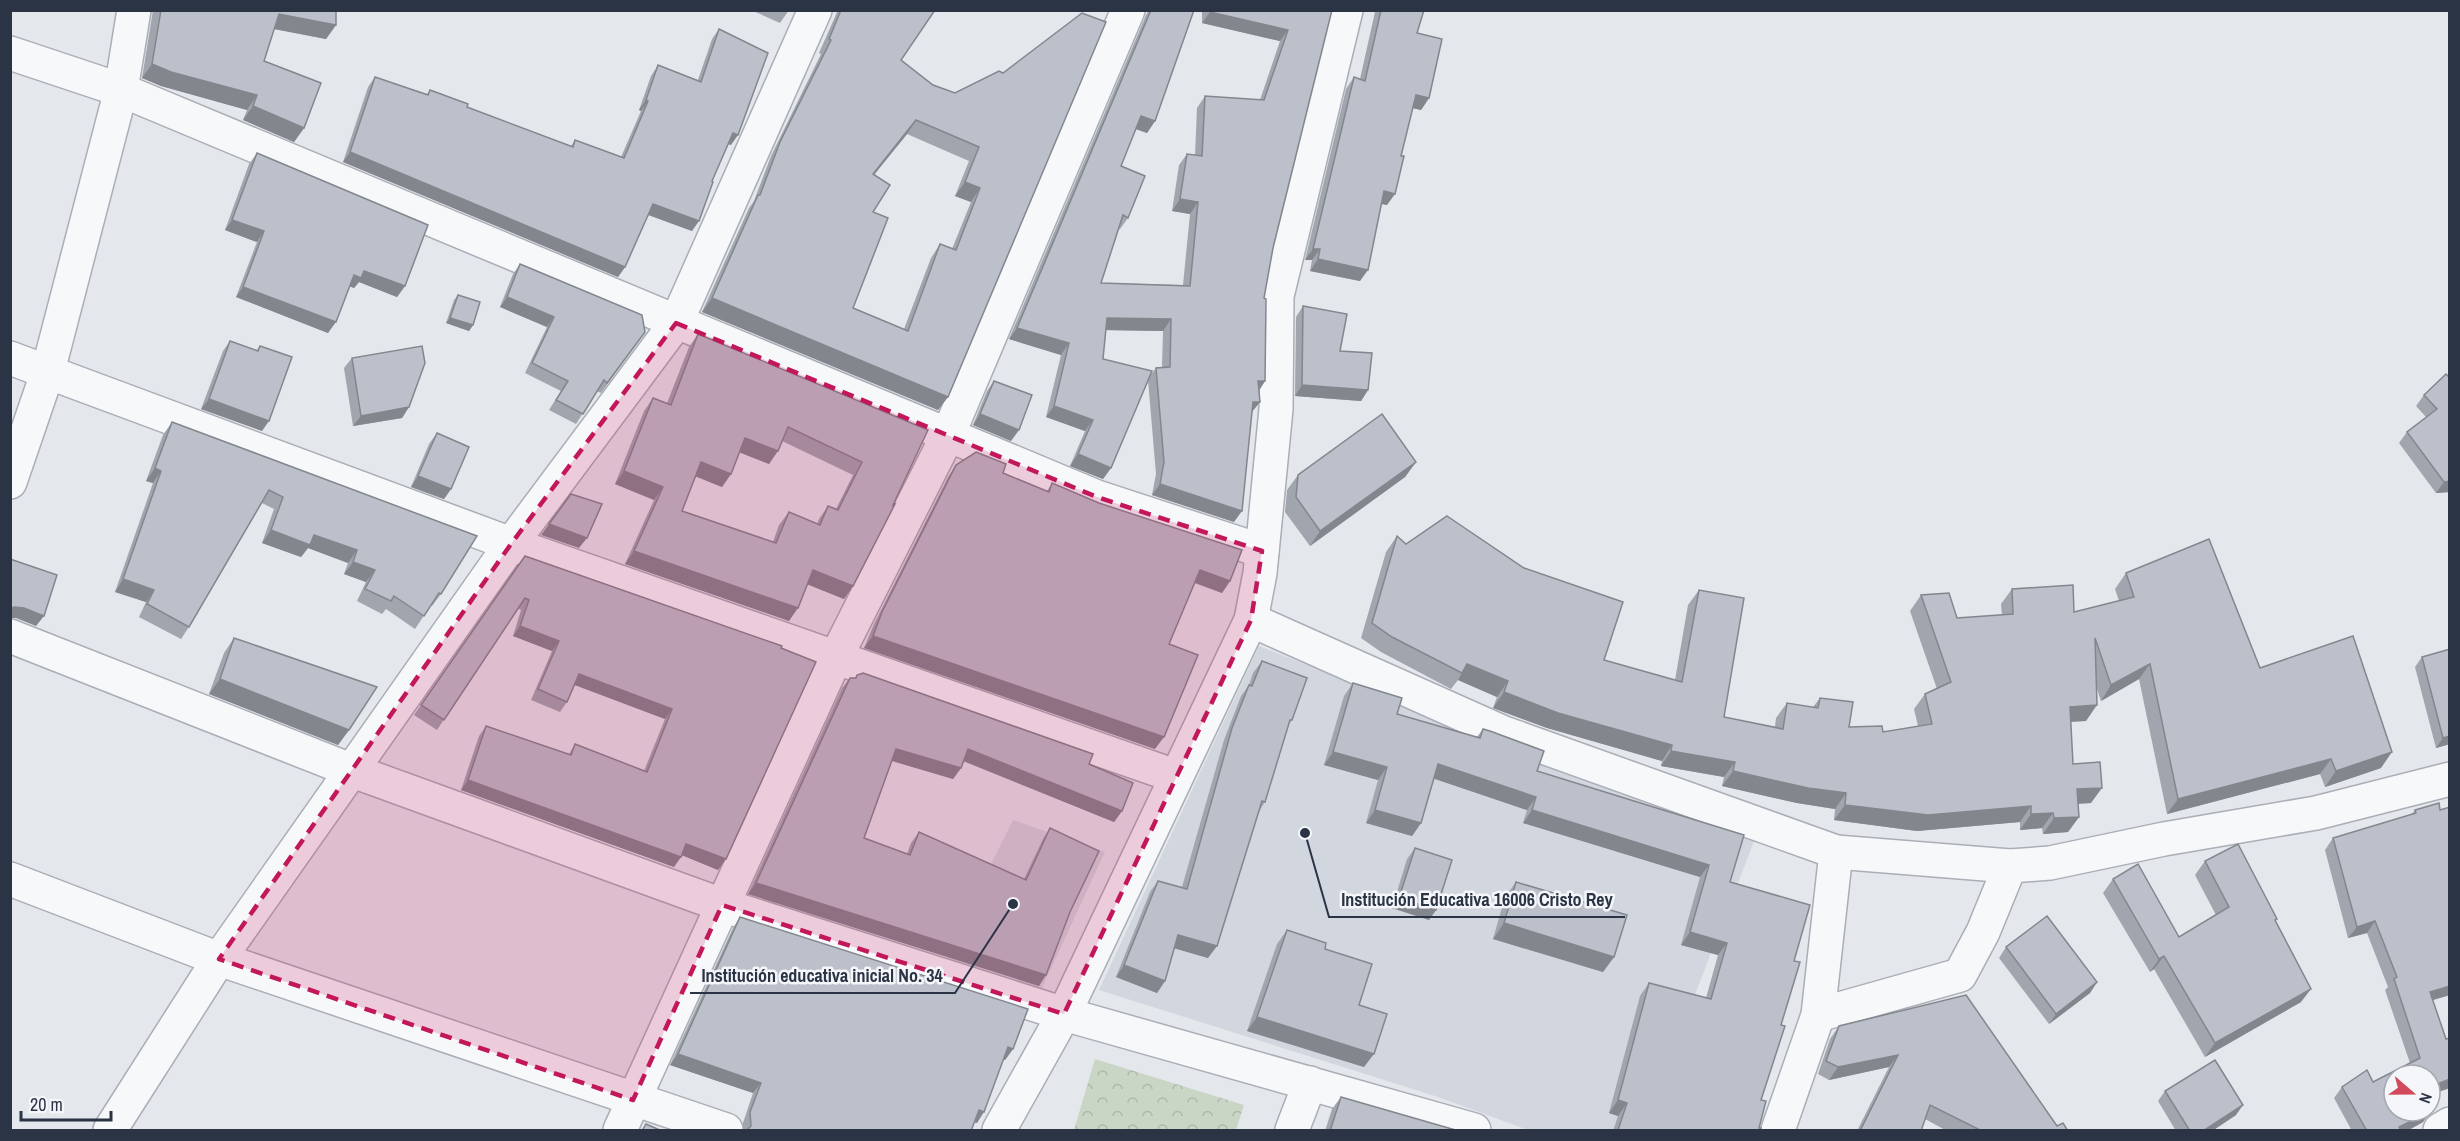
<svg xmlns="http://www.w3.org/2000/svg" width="2460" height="1141" font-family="'Archivo Narrow',sans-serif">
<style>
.built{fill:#d2d6de}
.forest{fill:url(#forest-crowns)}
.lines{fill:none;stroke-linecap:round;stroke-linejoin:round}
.minor-casing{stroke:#a9aeb7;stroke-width:36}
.tertiary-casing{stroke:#a9aeb7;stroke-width:36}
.minor{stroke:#f7f8fa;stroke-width:33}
.tertiary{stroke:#f7f8fa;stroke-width:33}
.wall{fill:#a1a5ae;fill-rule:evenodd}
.shaded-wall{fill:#83868d}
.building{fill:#bbc0ca;stroke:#83868d;stroke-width:1.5;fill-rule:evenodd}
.marked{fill:#c2185b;fill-opacity:0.2;stroke:#c2185b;stroke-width:4.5;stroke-dasharray:12 8;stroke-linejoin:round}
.leader{fill:none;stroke:#2b3445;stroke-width:2}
.callout-dot{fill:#2b3445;stroke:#f4f6f9;stroke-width:2}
.callout-label{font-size:18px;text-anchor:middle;font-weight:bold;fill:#2b3445;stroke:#f4f6f9;stroke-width:5;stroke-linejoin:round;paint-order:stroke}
</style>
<defs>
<pattern id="forest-crowns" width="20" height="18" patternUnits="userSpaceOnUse" patternTransform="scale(1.5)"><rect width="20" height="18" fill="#c9d6c5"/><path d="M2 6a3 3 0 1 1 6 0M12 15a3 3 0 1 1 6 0" fill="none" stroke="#adb8ab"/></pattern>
</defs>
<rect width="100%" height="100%" fill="#e4e7ec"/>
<g class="built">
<polygon points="1259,646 1754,841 1643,1130 1528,1130 1438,1097 1099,990"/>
<polygon points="1013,820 1105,852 1039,994 945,957"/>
</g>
<polygon class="forest" points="1095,1059 1244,1105 1236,1130 1074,1130"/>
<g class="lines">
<g class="minor-casing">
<g id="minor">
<polyline points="10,53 121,90 1097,497 1262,551"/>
<polyline points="10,358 511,544 1175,776"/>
<polyline points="10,482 48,371 121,90 134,10"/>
<polyline points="1251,620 1504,733 1836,852 2010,866 2050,863 2164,839 2316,813 2450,779"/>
<polyline points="10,636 353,771 722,905 1064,1014 1474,1130"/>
<polyline points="1818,1015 1960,975 1983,932 2010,866"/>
<polyline points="110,1130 219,959 511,544 676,323 815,10"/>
<polyline points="620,1130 836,657 948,435 1128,10"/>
<polyline points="999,1130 1064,1014 1251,620 1260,573 1276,409 1277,296 1346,10"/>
<polyline points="1292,1130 1310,1083"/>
<polyline points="1778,1130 1818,1015 1836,852"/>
</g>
</g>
<g class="tertiary-casing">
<g id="tertiary">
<polyline points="10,879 219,959 726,1130"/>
<polyline points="2440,1130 2450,1124"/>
</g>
</g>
<use href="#minor" class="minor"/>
<use href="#tertiary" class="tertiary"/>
</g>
<g class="wall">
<polygon points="153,10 336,10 336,25 326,39 274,29 264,61 304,128 294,142 243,120 247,110 161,86 142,78"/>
<polygon points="751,10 789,10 780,23"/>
<path d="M838 10H935L901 60 933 85 955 93 999 71 948 397 938 410 702 312 749 208 754 201 771 156 821 54 819 53ZM907 134 969 161 955 196 971 202 952 249 940 244 931 258 904 329 853 308 873 212 874 175Z"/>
<path d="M1149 10H1194L1155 121 1147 133 1136 129 1121 166 1128 218 1120 229 1118 228 1101 283 1183 285 1190 214 1172 211 1179 165 1187 154 1195 155 1197 108 1205 96 1260 100 1280 41 1202 23V10H1332L1273 248 1264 298 1265 381 1259 391 1260 402 1251 413 1234 522 1152 495 1156 474 1148 380 1111 468 1103 479 1070 466 1085 431 1046 417 1061 355 1009 339 1146 15ZM1106 330 1163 331 1162 367 1156 368 1148 378 1103 359Z"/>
<polygon points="1371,10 1424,10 1417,33 1429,98 1421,110 1413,108 1387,205 1382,204 1360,281 1310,271 1312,260 1305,260 1346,89 1354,77 1360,79 1375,12"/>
<polygon points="719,29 731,145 728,144 712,181 692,231 648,215 625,267 618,277 343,162 368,87 375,77 427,94 430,90 467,107 571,146 575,140 621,157 641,111 639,110 651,76 658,65 698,80 712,39"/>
<polygon points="257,153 405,286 397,297 359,282 354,288 349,286 328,333 236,297 257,242 225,230 249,164"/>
<polygon points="520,264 645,332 601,393 597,391 576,424 549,410 561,391 525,373 547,327 500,307 513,274"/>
<polygon points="458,295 473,325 469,331 446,323 454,300"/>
<polygon points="1303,306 1340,351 1368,390 1361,401 1295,396 1296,317"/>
<path d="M698 334 928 430 853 586 844 599 807 584 789 621 625 564 654 500 615 484 644 411 653 398 667 403 689 347ZM782 441 853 475 836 509 828 506 819 519 817 524 789 512 779 525 773 542 682 511 696 476 722 487 731 474 739 452 769 464Z"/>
<polygon points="230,341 257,350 260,346 262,431 201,409 223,351"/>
<polygon points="352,358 409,407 402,418 353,426 344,368"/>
<polygon points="2450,378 2450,492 2436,493 2399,443 2407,432 2426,417 2416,406 2424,395"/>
<polygon points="994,381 1011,441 973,425 987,391"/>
<polygon points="172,422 441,594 432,606 431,605 415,629 386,609 382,614 357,601 366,582 344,574 348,563 308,548 301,557 262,543 274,509 262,503 189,627 181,639 139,617 146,602 115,592 153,483 146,481 163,435"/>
<polygon points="437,433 451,489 444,499 411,487 429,444"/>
<polygon points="1416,462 1405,477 1310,546 1285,512 1287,490 1298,475"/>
<polygon points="956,465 1003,473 1047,491 1052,483 1230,581 1222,593 1194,583 1169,644 1155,749 864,648 874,624 948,477"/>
<polygon points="1397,536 1406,544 1604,660 1675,680 1688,605 1699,590 1724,717 1775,727 1776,718 1787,703 1813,707 1820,698 1849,727 1883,732 1918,726 1914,709 1925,694 1937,689 1910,611 1921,595 1957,618 2002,615 2001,604 2012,589 2074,612 2119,601 2115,589 2126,573 2260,668 2381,768 2325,787 2320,774 2167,814 2139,679 2101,701 2097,689 2086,721 2071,722 2073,764 2091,803 2078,804 2079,817 2068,832 2043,834 2042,828 2020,830 2020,822 1917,831 1834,820 1835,809 1797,803 1722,786 1724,777 1661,766 1662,761 1547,728 1493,708 1497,697 1458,680 1451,689 1381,652 1361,638 1386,552"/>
<polygon points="525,556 782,646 726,859 718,870 682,855 674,867 461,790 479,736 486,726 569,754 575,744 644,771 665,719 575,685 567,702 560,712 531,700 552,651 513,636 521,610 518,608 437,730 414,715"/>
<polygon points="234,638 349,730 338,745 209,694 224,653"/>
<polygon points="2422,657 2450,744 2436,748 2415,667"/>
<polygon points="1262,661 1292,720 1288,725 1265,802 1259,811 1208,958 1174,948 1165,981 1157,993 1116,977 1150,892 1158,881 1182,887 1224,740 1241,696 1249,685 1253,673"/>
<polygon points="857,675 1089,764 1122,811 1114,822 963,761 961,768 953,779 892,761 864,838 907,854 911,843 919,832 1024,879 1043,839 1050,828 1070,912 1039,986 748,894 842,688 850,678 855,678"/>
<polygon points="1353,683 1397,714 1477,737 1483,729 1537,771 1744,835 1730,882 1794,961 1781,1025 1761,1100 1759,1128 1760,1131 1613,1131 1618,1116 1609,1113 1640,996 1649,983 1706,998 1718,955 1681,945 1700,877 1523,823 1527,810 1433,778 1421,823 1412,836 1366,823 1378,780 1324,765 1344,696"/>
<polygon points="2450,807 2450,995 2433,1000 2430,1095 2423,1122 2407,1131 2352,1131 2334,1098 2342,1087 2373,1082 2410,1063 2385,990 2388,987 2367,933 2348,938 2325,850 2333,838 2411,815 2415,810 2440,810"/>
<polygon points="1415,848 1436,910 1429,920 1392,908 1407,859"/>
<polygon points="2205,861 2276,921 2301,1002 2205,1057 2154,969 2150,972 2103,893 2113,879 2179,937 2216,915 2195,875"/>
<polygon points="1516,882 1614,957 1603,972 1493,939 1505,897"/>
<polygon points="740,917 1013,1049 1005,1060 1003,1059 977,1123 974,1122 971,1131 743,1131 743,1123 753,1093 670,1065 733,928"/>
<polygon points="1287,930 1325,949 1359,1005 1364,1067 1247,1031 1277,944"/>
<polygon points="2006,947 2097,982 2090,993 2049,1024 1999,958"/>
<polygon points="1839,1026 2057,1126 2068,1131 1947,1131 1925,1119 1921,1131 1857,1131 1889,1067 1829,1080 1818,1074 1830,1039"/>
<polygon points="2165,1091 2236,1115 2212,1131 2176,1131 2158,1101"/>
<polygon points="1341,1097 1459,1131 1325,1131 1332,1109"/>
</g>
<g class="shaded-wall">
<polygon points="1210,12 1288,30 1280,41 1202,23"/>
<polygon points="279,14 336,25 326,39 269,28"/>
<polygon points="152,64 257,95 247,110 161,86 142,78"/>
<polygon points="1416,95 1429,98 1421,110 1408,107"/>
<polygon points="646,100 648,101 641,111 639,110"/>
<polygon points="253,106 304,128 294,142 243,120"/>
<polygon points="1141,116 1155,121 1147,133 1133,128"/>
<polygon points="916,120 907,134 863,188 873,174"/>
<polygon points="733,133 738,135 731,145 726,143"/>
<polygon points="350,152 625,267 618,277 343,162"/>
<polygon points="965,182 980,188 971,202 955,196"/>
<polygon points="1384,191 1395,194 1387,205 1376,203"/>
<polygon points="1180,199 1198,202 1190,214 1172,211"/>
<polygon points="653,204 699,221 692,231 646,214"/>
<polygon points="232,220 264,231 257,242 225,230"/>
<polygon points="1313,249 1320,249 1312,260 1305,260"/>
<polygon points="1318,259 1368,270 1360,281 1310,271"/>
<polygon points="364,271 405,286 397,297 359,282 354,288 346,285 354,275"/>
<polygon points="243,287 336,322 328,333 236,297"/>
<polygon points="507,297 554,317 547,327 500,307"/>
<polygon points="712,298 948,397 938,410 702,312"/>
<polygon points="450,318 473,325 469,331 446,323"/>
<polygon points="1107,318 1171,319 1163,331 1099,330"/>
<polygon points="1017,328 1069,343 1061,355 1009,339"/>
<polygon points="1258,381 1265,381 1257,393"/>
<polygon points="1302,385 1368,390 1361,401 1295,396"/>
<polygon points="209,399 269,421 262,431 201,409"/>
<polygon points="1253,402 1260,402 1251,413"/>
<polygon points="1054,406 1093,420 1085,431 1046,417"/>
<polygon points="409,407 402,418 353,426 361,416"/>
<polygon points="980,414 1019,430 1011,441 973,425"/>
<polygon points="745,438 778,451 769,464 736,451"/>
<polygon points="1078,454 1111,468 1103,479 1070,466"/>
<polygon points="701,462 731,474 722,487 692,475"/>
<polygon points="1416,462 1405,477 1310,546 1320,531"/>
<polygon points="155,468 161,471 153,483 146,481"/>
<polygon points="624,471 663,487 654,500 615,484"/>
<polygon points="418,476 451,489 444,499 411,487"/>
<polygon points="2450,481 2450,492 2436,493 2444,482"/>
<polygon points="1160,484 1242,511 1234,522 1152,495"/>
<polygon points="549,524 587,538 579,548 541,535"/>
<polygon points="271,530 314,535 357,550 348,563 308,548 301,557 262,543"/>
<polygon points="634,551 798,608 789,621 625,564"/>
<polygon points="353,562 375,570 366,582 344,574"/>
<polygon points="813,570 853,586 844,599 804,583"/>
<polygon points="1200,570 1230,581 1222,593 1191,581"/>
<polygon points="123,579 154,590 146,602 115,592"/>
<polygon points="14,607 24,608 44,616 36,626 16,618 10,618 10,609"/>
<polygon points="520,626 559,641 552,651 513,636"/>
<polygon points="873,636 1164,737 1155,749 864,648"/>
<polygon points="1467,664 1508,681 1497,697 1458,680"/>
<polygon points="2150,664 2139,679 2101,701 2111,685"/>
<polygon points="579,674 672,709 665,719 572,684"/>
<polygon points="220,679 349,730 338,745 209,694"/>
<polygon points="1504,692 1672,745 1662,761 1547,728 1493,708"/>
<polygon points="2097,705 2086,721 2059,722 2070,707"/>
<polygon points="2450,736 2450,744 2436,748 2443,738"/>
<polygon points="896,749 961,768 953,779 889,760"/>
<polygon points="968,749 1122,811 1114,822 961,760"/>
<polygon points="1671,751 1735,762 1724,777 1661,766"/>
<polygon points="1333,752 1387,767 1378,780 1324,765"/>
<polygon points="2392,752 2381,768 2325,787 2336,771"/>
<polygon points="2331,759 2320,774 2167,814 2178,799"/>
<polygon points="1438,764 1536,797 1527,810 1429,777"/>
<polygon points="1733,771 1846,793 1835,809 1797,803 1722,786"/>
<polygon points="468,780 681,857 674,867 461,790"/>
<polygon points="2102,788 2091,803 2066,804 2077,789"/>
<polygon points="1845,805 2031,806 2020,822 1917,831 1834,820"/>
<polygon points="1375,810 1421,823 1412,836 1366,823"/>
<polygon points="1532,810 1709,865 1700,877 1523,823"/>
<polygon points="2053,813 2042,828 2020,830 2031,814"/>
<polygon points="2079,817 2068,832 2043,834 2054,818"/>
<polygon points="686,844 726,859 718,870 679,854"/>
<polygon points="756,883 1046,975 1039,986 748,894"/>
<polygon points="1399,898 1436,910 1429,920 1392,908"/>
<polygon points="2375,921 2367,933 2348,938 2357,927"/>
<polygon points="1504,923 1614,957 1603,972 1493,939"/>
<polygon points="1690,932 1727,943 1718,955 1681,945"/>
<polygon points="1178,935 1217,946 1208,958 1170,947"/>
<polygon points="2164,956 2154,969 2150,972 2159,959"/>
<polygon points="1124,965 1165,981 1157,993 1116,977"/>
<polygon points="2097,982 2090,993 2049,1024 2056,1014"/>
<polygon points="2450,986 2450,995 2422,1003 2430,992"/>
<polygon points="2311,989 2301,1002 2205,1057 2215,1043"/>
<polygon points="1257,1017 1374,1054 1364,1067 1247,1031"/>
<polygon points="1008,1047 1013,1049 1005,1060 1000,1058"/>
<polygon points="678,1054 761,1083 753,1093 670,1065"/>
<polygon points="1898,1055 1889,1067 1829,1080 1838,1067"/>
<polygon points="2450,1079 2450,1088 2430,1095 2430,1087"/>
<polygon points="1618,1100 1627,1103 1618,1116 1609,1113"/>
<polygon points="2243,1105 2236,1115 2212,1131 2203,1131"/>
<polygon points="2435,1105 2423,1122 2407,1131 2397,1131 2399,1127"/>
<polygon points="979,1110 984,1112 977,1123 971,1121"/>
</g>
<g class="building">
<polygon points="161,10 336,10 336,25 279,14 264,61 321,83 304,128 253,106 257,95 171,72 152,64"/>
<path d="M841 10H935L901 60 933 85 955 93 999 71 1003 73 1082 13 1106 22 948 397 712 298 758 195H760L780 142 831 40 829 39ZM916 120 979 147 965 182 980 188 956 250 940 244 908 331 853 308 888 218 873 212 890 185 873 174Z"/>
<polygon points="1151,10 1194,10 1155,121 1141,116 1121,166 1145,176 1128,218 1123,215 1101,283 1190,286 1198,202 1180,199 1187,154 1202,156 1205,96 1264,100 1288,30 1210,12 1210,10 1332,10 1273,248 1264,298 1266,299 1265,381 1258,381 1260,402 1253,402 1242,511 1160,484 1164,462 1156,368 1170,367 1171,319 1107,318 1103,359 1152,371 1111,468 1078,454 1093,420 1054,406 1069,343 1017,328"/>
<polygon points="1381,10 1424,10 1417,33 1442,39 1429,98 1416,95 1401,156 1404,156 1395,194 1384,191 1368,270 1318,259 1320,249 1313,249 1354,77 1365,81"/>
<polygon points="719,29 768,53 738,135 733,133 712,181 713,182 699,221 653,204 625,267 350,152 375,77 428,95 430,90 468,104 467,107 573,147 575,140 624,158 648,101 646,100 658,65 701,82"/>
<polygon points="257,153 428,225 405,286 364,271 361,278 354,275 336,322 243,287 264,231 232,220"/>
<polygon points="520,264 642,315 645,332 607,383 604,380 583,414 556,400 568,381 532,363 554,317 507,297"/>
<polygon points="458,295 480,302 473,325 450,318"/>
<polygon points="1303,306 1347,314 1340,351 1372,353 1368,390 1302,385"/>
<path d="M698 334 928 430 893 505 895 504 853 586 813 570 798 608 634 551 663 487 624 471 653 398 671 405ZM788 427 862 462 838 510 828 506 820 525 789 512 776 543 682 511 701 462 731 474 745 438 778 451Z"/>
<polygon points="230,341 258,351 260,346 292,357 269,421 209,399"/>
<polygon points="422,346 425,363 409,407 361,416 352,358"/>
<polygon points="2446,374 2450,378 2450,481 2444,482 2407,432 2437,409 2424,395"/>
<polygon points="994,381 1032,395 1019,430 980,414"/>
<polygon points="1382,414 1416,462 1320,531 1296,497 1298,475"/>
<polygon points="172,422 477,536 441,594 439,593 424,616 394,596 391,601 365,589 375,570 353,562 357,550 314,535 310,545 271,530 283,497 269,490 189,627 147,604 154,590 123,579 161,471 155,468"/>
<polygon points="437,433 469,447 451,489 418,476"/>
<polygon points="976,452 1006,464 1003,473 1049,492 1052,483 1099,503 1242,550 1230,581 1200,570 1169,644 1198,655 1164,737 873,636 882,612 956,465"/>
<polygon points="571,494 602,504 587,538 549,524"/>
<polygon points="1447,516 1524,568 1623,602 1604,660 1682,682 1699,590 1744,598 1724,717 1783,729 1787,703 1818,708 1820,698 1853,702 1849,727 1882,726 1883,732 1932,724 1925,694 1951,682 1921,595 1949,593 1957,618 2013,614 2012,589 2073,585 2074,612 2134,597 2126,573 2209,539 2260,668 2353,636 2392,752 2336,771 2331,759 2178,799 2150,664 2111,685 2095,638 2097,705 2070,707 2073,764 2100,762 2102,788 2077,789 2079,817 2054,818 2053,813 2031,814 2031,806 1928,815 1845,805 1846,793 1808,788 1733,771 1735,762 1671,751 1672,745 1558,713 1504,692 1508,681 1467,664 1462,673 1392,637 1372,623 1397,536 1406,544"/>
<polygon points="525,556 782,646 781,648 816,662 726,859 686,844 681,857 468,780 486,726 571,755 575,744 647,772 672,709 579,674 567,702 538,689 559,641 520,626 529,600 525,598 444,720 421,705"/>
<polygon points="10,559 57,575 44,616 24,608 14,607 10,609"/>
<polygon points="234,638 377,687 349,730 220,679"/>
<polygon points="2450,649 2450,736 2443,738 2422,657"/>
<polygon points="1262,661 1307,678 1292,720 1290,720 1265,802 1262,801 1217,946 1178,935 1165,981 1124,965 1158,881 1187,889 1232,728 1249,685 1252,686"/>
<polygon points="863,673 1093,754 1089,764 1133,783 1122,811 968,749 961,768 896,749 864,838 910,855 919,832 1026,880 1050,828 1099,851 1070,912 1046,975 756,883 850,678 856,678 857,675"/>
<polygon points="1353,683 1402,698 1397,714 1480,738 1483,729 1490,731 1544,751 1537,771 1744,835 1730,882 1810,905 1794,961 1800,962 1781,1025 1785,1026 1761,1100 1766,1101 1759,1128 1761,1128 1760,1131 1621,1131 1618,1130 1627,1103 1618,1100 1649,983 1711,999 1727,943 1690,932 1709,865 1532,810 1536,797 1438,764 1421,823 1375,810 1387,767 1333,752"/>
<polygon points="2439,803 2440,810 2450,807 2450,986 2430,992 2446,1039 2450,1038 2450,1079 2430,1087 2430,1075 2394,1075 2394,1111 2430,1111 2430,1095 2435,1105 2431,1111 2399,1127 2401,1131 2367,1131 2342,1087 2367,1070 2373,1082 2420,1058 2394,979 2397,977 2375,921 2357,927 2333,838 2416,813 2415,810"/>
<polygon points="2238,844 2277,919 2275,920 2311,989 2215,1043 2164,956 2159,959 2113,879 2138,864 2179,937 2229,907 2205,861"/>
<polygon points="1415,848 1452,860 1436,910 1399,898"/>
<polygon points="1516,882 1627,915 1614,957 1504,923"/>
<polygon points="2047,916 2097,982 2056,1014 2006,947"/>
<polygon points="740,917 1028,1009 1013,1049 1008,1047 984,1112 979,1110 971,1131 746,1131 751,1126 750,1112 761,1083 678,1054"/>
<polygon points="1287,930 1326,943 1325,949 1372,964 1359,1005 1387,1014 1374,1054 1257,1017"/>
<polygon points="1966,995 2057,1126 2063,1123 2068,1131 1982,1131 1930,1105 1921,1131 1860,1131 1898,1055 1838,1067 1826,1061 1839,1026"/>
<polygon points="2215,1060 2243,1105 2203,1131 2190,1131 2165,1091"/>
<polygon points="1341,1097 1459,1131 1330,1131"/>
<polygon points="646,1124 662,1131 642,1131"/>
</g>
<path class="marked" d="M676 323 1097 497 1262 551 1251 620 1064 1014 722 905 633 1100 219 959 511 544Z"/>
<path class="leader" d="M1305 833L1329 917H1625M1013 904L955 993H690"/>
<g class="callout-dot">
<circle cx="1305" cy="833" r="6"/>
<circle cx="1013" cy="904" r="6"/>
</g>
<g class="callout-label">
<text x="1477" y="906">Institución Educativa 16006 Cristo Rey</text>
<text x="822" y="982">Institución educativa inicial No. 34</text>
</g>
<rect width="2460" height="1141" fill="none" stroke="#2b3445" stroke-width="24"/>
<g transform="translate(2412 1093) rotate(110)"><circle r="28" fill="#f4f6f9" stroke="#a4a8b1" stroke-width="1.5"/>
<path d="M0-4.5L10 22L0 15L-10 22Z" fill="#d1495b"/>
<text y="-9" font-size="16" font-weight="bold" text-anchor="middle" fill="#2b3445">N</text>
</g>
<path d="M21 1111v9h90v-9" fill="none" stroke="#2b3445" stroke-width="3"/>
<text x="30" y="1111" font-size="18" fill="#2b3445" stroke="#f4f6f9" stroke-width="4.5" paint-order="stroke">20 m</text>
</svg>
